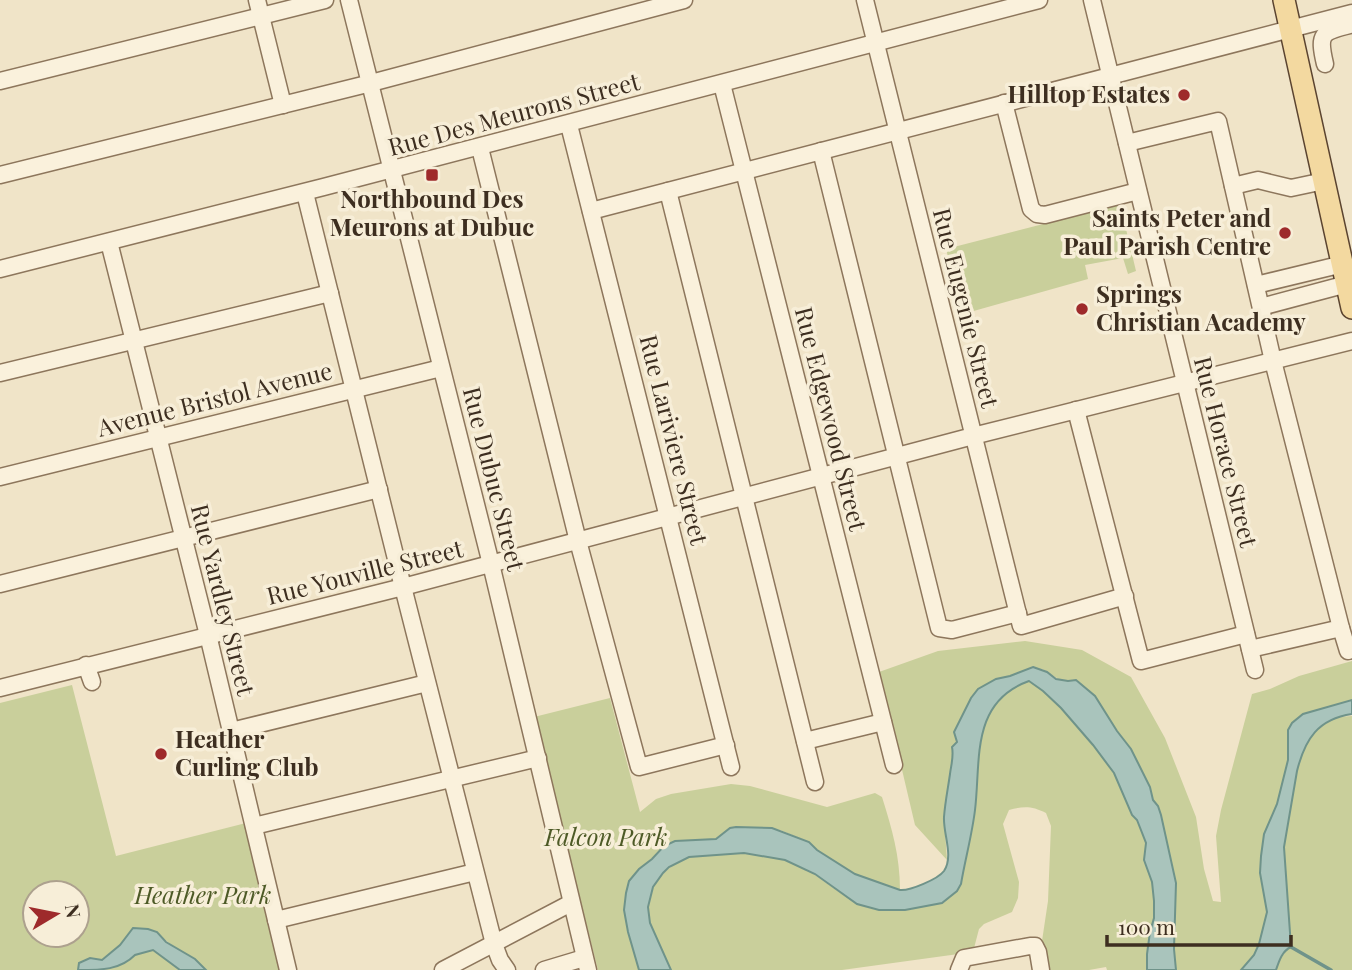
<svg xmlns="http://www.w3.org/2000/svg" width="1352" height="970" font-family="'Playfair Display',serif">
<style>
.green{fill:#c9cf9b;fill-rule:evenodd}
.water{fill:#a9c4bc;stroke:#6f938a;stroke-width:2}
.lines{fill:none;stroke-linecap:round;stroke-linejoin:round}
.stream{stroke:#6f938a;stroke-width:3.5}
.minor-casing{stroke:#8d765c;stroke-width:19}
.major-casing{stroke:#5b4430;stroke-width:24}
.minor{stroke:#faf1dc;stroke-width:16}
.major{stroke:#f3d9a0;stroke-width:21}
.poi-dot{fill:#9e2a2b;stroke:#f7eed8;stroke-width:2.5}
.labels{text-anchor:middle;stroke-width:7;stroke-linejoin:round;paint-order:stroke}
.poi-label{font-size:24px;font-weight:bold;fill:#3d2e20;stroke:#f7eed8;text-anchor:end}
.street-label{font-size:24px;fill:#3d2e20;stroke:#f7eed8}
.park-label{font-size:24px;font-style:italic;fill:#4d5a26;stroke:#f7eed8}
</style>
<rect width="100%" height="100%" fill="#f0e4c8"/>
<g class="green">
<polygon points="1117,205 1121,208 1136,271 1128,274 1123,258 1085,265 1088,279 963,314 946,249"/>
<path d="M1025 641 1082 650 1131 677 1165 738 1196 817 1204 869 1213 901 1221 902 1216 836 1221 810 1252 694 1270 689 1299 676 1352 661V700L1303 714 1288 730V760L1277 804 1264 834 1261 856 1260 873 1267 912 1259 944 1254 955 1241 970H1176L1174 949 1176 883 1158 806 1153 800 1150 787 1131 749 1117 731 1095 696 1076 681C1055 681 1059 678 1042 669L996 679 978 689 971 698 954 732 957 742 952 748 953 757 944 816 947 860 915 825 879 672 938 651Z"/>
<path d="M1029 681 1043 691 1061 708 1093 745 1114 773 1132 815 1137 820 1146 843 1144 860 1152 882 1154 901V918L1150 932 1147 954V970H1107L1106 967 1089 970H1046L1042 941 1048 901 1051 826 1046 813C1032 806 1024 806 1009 810L1003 824 1019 882 1018 898 1012 912 984 924 979 929 973 952 842 970H671C664 954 650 931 648 915 646 889 664 866 688 858 694 855 702 856 709 855 734 853 759 852 784 859 817 869 841 901 873 909 883 911 895 910 905 910 921 895 936 879 952 864 957 860 965 854 967 849 970 843 970 834 972 828 982 775 965 704 1029 681Z"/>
<path d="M72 685 116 856 246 823 281 970H206C191 955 171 948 157 932L134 929 141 953 153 950 180 970H0V703ZM35 893H77V935H35Z"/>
<path d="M610 698 640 812 656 799 671 794 731 784 750 786 827 807 875 793 882 797C892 829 900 856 900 890L854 874 817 850 809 842 780 830 758 828H730L716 839 675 841 664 846 652 859 639 869 629 881 626 893 624 910 628 932 639 970H598L534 717Z"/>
<polygon points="1352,716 1352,970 1276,970 1281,958 1288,948 1281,847 1297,756 1321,718"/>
</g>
<g class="water">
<path d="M1033 667 1047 672 1056 679 1068 681 1076 680 1095 696 1117 731 1131 749 1150 787 1153 800 1158 806 1161 815 1176 883 1174 949 1176 970H1147V954L1150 932 1154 918V901L1152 882 1144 860 1146 843 1137 820 1132 815 1114 773 1093 745 1061 708 1043 691 1029 681C970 702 981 761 975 810 972 835 965 860 961 884L957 891 942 903 905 910H879L857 904 815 874 785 860 744 853 689 857 669 867 663 873 653 887 648 907 650 923 671 970H639L628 932 624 910 626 893 629 881 639 869 652 859 664 846 675 841 716 839 730 828 736 827 772 828 809 842 817 850 855 874 900 890C910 891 938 879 944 871 954 856 943 834 944 817 945 803 948 788 950 774 951 765 954 757 952 747L957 742 954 732 971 698 978 689 996 679 1010 676Z"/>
<path d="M1352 700V714C1318 719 1305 739 1297 771L1284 847 1291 947C1282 951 1279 961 1276 970H1241L1254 955 1259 944 1267 912 1260 873 1261 856 1264 834 1277 804 1288 760V730L1292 723 1303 714Z"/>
<path d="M133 928 148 929 157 932 166 942 195 959 206 970H180L153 950 135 955C120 970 102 970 78 970L79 963 90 958 102 960 120 945Z"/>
</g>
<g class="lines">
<polyline class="stream" points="1291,947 1331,970"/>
<g class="minor-casing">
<g id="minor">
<polyline points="257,0 283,105"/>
<polyline points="349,0 491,564 588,970"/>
<polyline points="865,0 1021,626 1125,596"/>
<polyline points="1092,0 1255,670"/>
<path d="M1325 64C1318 34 1321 32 1350 25"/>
<polyline points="0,81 325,0"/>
<polyline points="722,84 894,765"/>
<polyline points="1004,103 1031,209 1037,214 1045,215 1138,191"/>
<polyline points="569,125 731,767"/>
<polyline points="1127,143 1218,121 1273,361 1341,628 1250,649"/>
<polyline points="480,148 578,541 639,767 726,745"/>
<polyline points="821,151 939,628 952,630 1018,613"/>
<polyline points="0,175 371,83 684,0"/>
<polyline points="1233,186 1258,180 1291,188 1324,181"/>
<polyline points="668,191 815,782"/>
<polyline points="305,193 403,587 494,944 500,960 507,970"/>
<polyline points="591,211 1352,13"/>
<polyline points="109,242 208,635 288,970"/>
<path d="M0 269C347 182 693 92 1039 0"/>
<polyline points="1256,285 1343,264"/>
<polyline points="1261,307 1347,284"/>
<polyline points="0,373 330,293"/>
<polyline points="1076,410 1141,661 1246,634"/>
<polyline points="0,477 441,368"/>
<polyline points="0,584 379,489"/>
<polyline points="1341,628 1348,651"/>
<polyline points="86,665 92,682"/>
<polyline points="0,688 403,587 973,436 1352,341"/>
<polyline points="231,731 427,683"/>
<polyline points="805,741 883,722"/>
<polyline points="254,826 538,758"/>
<polyline points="276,920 475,872"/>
<polyline points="443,970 571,903"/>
<polyline points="544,970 584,958"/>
<polyline points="959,970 964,958 1030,946 1035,946 1038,952 1041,970"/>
</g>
</g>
<g class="major-casing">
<polyline id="major" points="1284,0 1352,308"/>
</g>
<use href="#minor" class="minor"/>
<use href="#major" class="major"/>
</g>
<g class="poi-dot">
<circle cx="1184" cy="95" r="7"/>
<rect x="425" y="168" width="14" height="14" rx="3.5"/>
<circle cx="1285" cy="233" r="7"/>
<circle cx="1082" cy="309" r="7"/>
<circle cx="161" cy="754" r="7"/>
</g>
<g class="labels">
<g class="poi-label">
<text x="1170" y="103">Hilltop Estates</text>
<text x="432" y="208" text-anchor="middle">Northbound Des<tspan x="432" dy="28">Meurons at Dubuc</tspan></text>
<text x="1271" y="227">Saints Peter and<tspan x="1271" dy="28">Paul Parish Centre</tspan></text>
<text x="1096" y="303" text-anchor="start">Springs<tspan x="1096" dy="28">Christian Academy</tspan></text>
<text x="175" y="748" text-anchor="start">Heather<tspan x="175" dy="28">Curling Club</tspan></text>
</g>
<g class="street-label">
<text transform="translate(514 115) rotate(-15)" y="8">Rue Des Meurons Street</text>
<text transform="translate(965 308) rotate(76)" y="8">Rue Eugenie Street</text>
<text transform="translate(215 400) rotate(-14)" y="8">Avenue Bristol Avenue</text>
<text transform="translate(830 419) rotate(76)" y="8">Rue Edgewood Street</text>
<text transform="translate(673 440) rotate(76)" y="8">Rue Lariviere Street</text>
<text transform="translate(1225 452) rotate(76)" y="8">Rue Horace Street</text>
<text transform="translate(493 479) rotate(76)" y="8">Rue Dubuc Street</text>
<text transform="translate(365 573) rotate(-14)" y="8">Rue Youville Street</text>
<text transform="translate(222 600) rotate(76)" y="8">Rue Yardley Street</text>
</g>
<g class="park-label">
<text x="606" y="846">Falcon Park</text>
<text x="203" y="904">Heather Park</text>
</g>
</g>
<g transform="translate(56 914) rotate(80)"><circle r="33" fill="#f7eed8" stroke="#ada18e" stroke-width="2"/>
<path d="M0-5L12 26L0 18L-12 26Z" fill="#9e2a2b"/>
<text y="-10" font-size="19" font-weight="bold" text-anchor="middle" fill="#3d2e20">N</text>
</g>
<path d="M1107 935v10h184v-10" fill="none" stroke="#3d2e20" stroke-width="3.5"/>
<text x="1118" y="935" font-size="21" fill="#3d2e20" stroke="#f7eed8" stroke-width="5" paint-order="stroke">100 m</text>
</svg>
